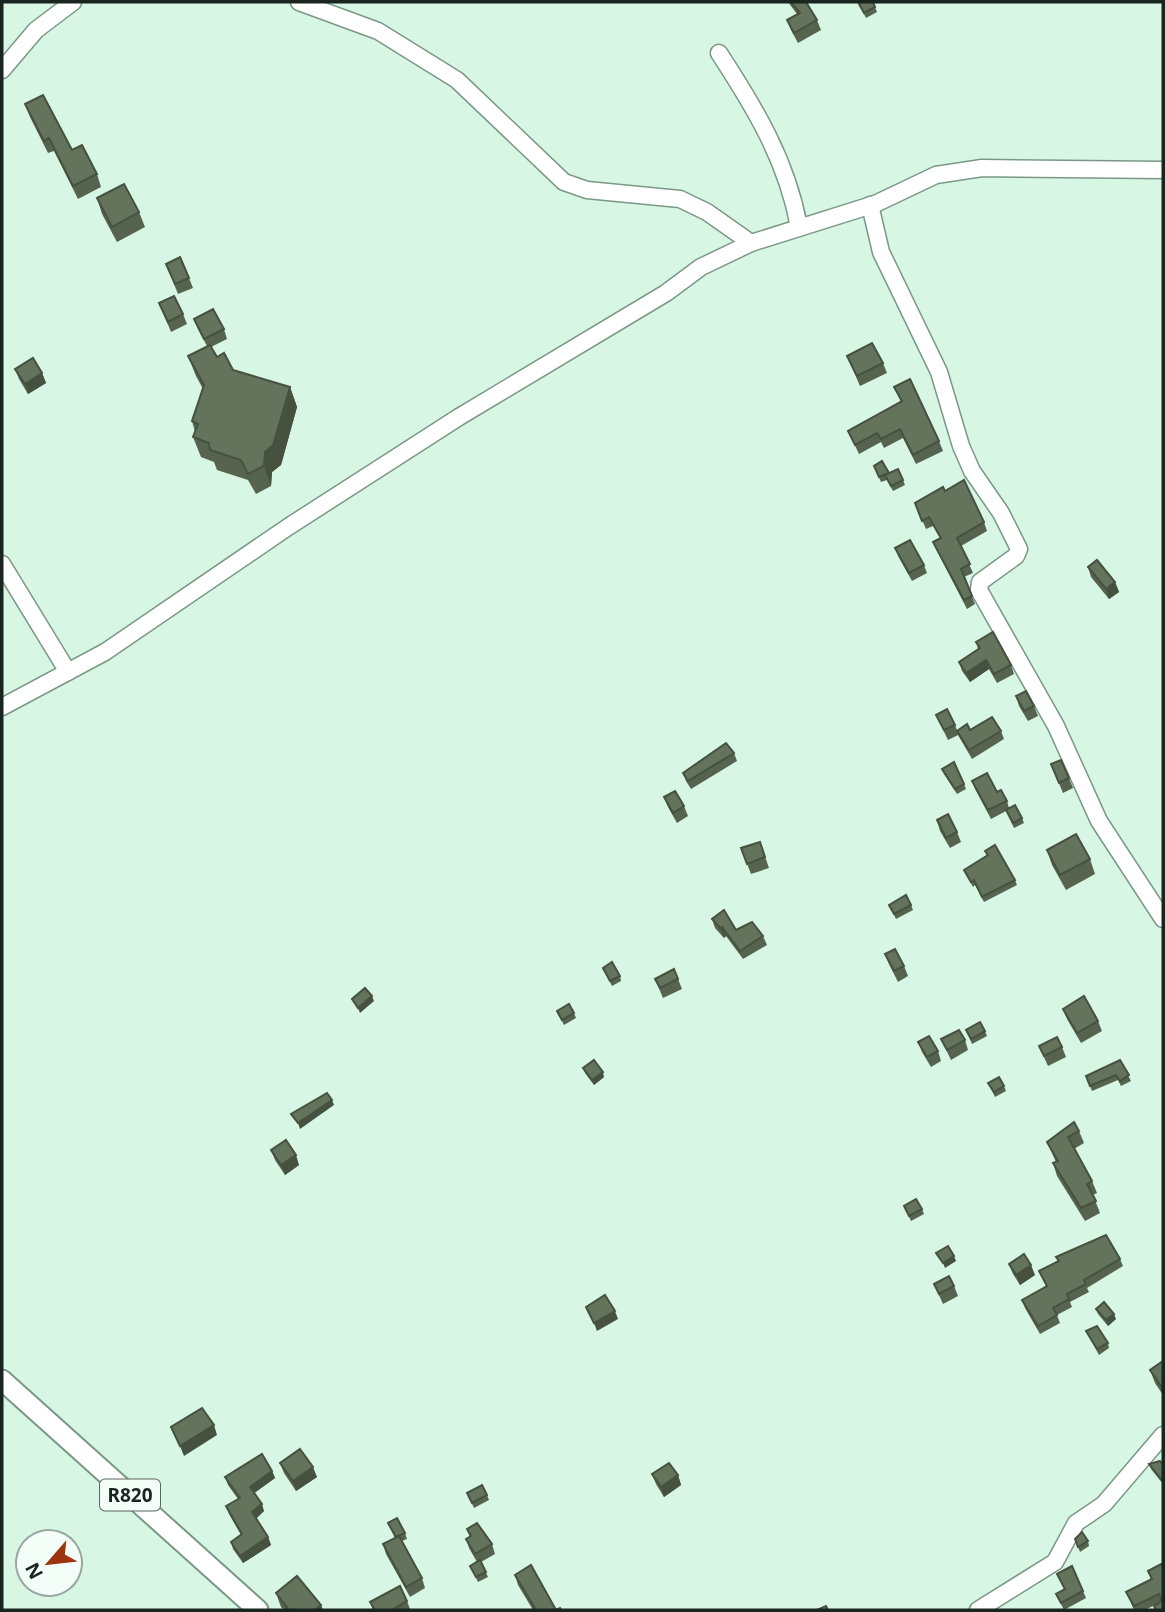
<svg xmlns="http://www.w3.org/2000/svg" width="1165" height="1612" font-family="'Noto Sans',sans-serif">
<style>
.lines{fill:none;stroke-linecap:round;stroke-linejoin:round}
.minor-casing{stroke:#7b9887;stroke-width:19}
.major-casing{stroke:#7b9887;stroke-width:23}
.minor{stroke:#fff;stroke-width:16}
.major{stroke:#fff;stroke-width:19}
.wall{fill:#56644f}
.shaded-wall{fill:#465140}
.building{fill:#64745c;stroke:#465140;stroke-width:2}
.labels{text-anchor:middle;stroke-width:7;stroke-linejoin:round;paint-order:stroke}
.shield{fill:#f2fef7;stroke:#5a665f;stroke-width:2}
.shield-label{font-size:19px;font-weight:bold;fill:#19251e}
</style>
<rect width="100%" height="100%" fill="#d7f6e4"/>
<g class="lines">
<g class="minor-casing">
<g id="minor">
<polyline points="299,2 378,31 457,80 564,182 587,190 680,199 707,212 751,243"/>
<path d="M719 53C755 108 787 161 799 227"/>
<polyline points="2,70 36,30 73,2"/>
<polyline points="870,205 881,252 939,372 961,446 972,471 1001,513 1019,549 1016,556 980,582 979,590 1056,726 1099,821 1163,919"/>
<polyline points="2,564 68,672"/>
<polyline points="2,707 105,652 288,527 459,417 666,293 701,267 751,243 875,204 936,175 982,168 1163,170"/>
<polyline points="978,1610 1055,1562 1076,1523 1104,1504 1163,1435"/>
</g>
</g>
<g class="major-casing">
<polyline id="major" points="2,1380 258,1610"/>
</g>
<use href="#minor" class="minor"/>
<use href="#major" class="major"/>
</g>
<g class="wall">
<polygon points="788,2 806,2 817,20 821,30 798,43 791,30 787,20 797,14"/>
<polygon points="859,4 875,7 877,12 866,18"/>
<polygon points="25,104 97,174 101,187 78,199 54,151 48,153 30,117"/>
<polygon points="97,198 139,212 145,227 117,242 102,214"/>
<polygon points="166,264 189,278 193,288 178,294"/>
<polygon points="159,303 183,314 187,324 171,332"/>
<polygon points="194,319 224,329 227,339 211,347 217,357 233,370 290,387 297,407 281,465 272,472 271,486 256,494 248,480 217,470 214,462 201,457 193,437 195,432 192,421 203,389 196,376 188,356 207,346 198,329"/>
<polygon points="847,356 883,363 887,373 860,386"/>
<polygon points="15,369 42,373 46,383 28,394 19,379"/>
<polygon points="894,387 939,441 943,451 916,464 903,438 884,448 881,442 859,454 848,431 901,402"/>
<polygon points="874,466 903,480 905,485 893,491 887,480 881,482"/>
<polygon points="945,491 984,522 987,531 961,546 973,573 964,577 975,604 967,609 937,551 933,542 940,538 933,526 926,529 915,503"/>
<polygon points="895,548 924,565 927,573 912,581 898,556"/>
<polygon points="1088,567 1115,582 1119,592 1109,599 1091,577"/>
<polygon points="976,642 1011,665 1014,674 997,683 989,669 970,682 962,671 959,662 978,649"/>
<polygon points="1016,696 1034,706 1038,716 1028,721 1019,706"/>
<polygon points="936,715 955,725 957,730 1001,731 1004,739 972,759 958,735 948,740"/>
<polygon points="734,753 737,761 691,789 686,781 683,773"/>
<polygon points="1051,764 1069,778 1073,788 1063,793"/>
<polygon points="942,769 964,784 966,789 957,794 944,774"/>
<polygon points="972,781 997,792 1007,801 1009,808 1022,818 1024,823 1014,828 1006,811 991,819 975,789"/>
<polygon points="664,797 684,806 688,816 677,823 668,807"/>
<polygon points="937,820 957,832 961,842 950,848 940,831"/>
<polygon points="760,842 769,868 751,874 741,848"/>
<polygon points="1047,850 1090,859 1095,874 1066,890 1052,865"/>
<polygon points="985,851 1015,880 1017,885 984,902 975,885 973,887 964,870 987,856"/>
<polygon points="889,905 911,905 913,910 896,919"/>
<polygon points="712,919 736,930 763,936 767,945 743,959 726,936 724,938 715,928"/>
<polygon points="885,954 904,966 908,976 898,982 889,964"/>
<polygon points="603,968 620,976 621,981 612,986"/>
<polygon points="655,979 678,979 682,989 663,998"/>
<polygon points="1063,1009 1098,1021 1102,1031 1081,1043 1067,1019"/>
<polygon points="557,1011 574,1013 576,1018 564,1025"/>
<polygon points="966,1030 985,1031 987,1036 972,1044"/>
<polygon points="941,1039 965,1040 968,1050 951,1060"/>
<polygon points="918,1042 938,1051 941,1061 931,1067 922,1052"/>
<polygon points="1039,1046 1062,1047 1066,1057 1048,1066"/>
<polygon points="1120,1060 1131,1081 1121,1086 1118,1080 1092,1091 1086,1076"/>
<polygon points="583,1068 604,1077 594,1085 585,1073"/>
<polygon points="988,1083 1004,1086 1006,1091 995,1097"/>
<polygon points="1079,1131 1084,1143 1074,1149 1092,1181 1097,1193 1093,1195 1100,1213 1085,1221 1057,1176 1053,1163 1056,1162 1047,1142"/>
<polygon points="271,1150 299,1165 285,1175 275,1160"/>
<polygon points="904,1206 922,1209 924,1214 911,1221"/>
<polygon points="1056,1257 1120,1259 1123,1266 1087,1288 1089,1292 1070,1302 1072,1307 1057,1315 1060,1323 1040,1334 1025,1308 1022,1300 1046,1286 1039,1271 1058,1262"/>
<polygon points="1009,1264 1035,1275 1020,1285 1013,1274"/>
<polygon points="934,1284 954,1286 958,1296 943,1304"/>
<polygon points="1096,1309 1116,1319 1108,1326 1098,1314"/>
<polygon points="1086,1331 1108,1343 1109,1348 1099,1355"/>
<polygon points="1163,1361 1163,1395 1155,1383 1150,1370"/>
<polygon points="1160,1461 1163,1484 1151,1469 1149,1464"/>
<polygon points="280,1463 317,1477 296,1491 284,1473"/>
<polygon points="272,1471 275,1478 254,1493 264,1511 256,1519 268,1537 271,1545 243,1563 233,1549 231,1542 241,1535 229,1514 226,1506 238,1499 228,1485 225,1477"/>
<polygon points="652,1474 678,1475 681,1485 664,1497 656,1484"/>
<polygon points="467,1493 487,1495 489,1500 474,1508"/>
<polygon points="388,1523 405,1533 407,1539 402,1541 422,1578 425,1588 410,1597 386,1554 383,1544 395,1538"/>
<polygon points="467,1529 492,1544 495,1554 481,1562 488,1577 478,1582 470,1566 477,1562 469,1548 466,1539 470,1537"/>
<polygon points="1075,1539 1088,1541 1089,1546 1080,1552"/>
<polygon points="1163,1567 1163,1610 1156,1610 1154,1606 1161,1602 1145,1610 1134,1610 1126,1592 1151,1579 1148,1571"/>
<polygon points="1057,1574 1083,1591 1086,1598 1064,1610 1056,1594 1064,1589"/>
<polygon points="515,1575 556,1610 561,1610 533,1610 518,1585"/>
<polygon points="276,1593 323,1610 284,1610 281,1607"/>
<polygon points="407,1601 410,1609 409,1610 373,1610 370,1602"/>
</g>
<g class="shaded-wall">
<polygon points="42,373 46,383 28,394 25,384"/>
<polygon points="290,387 297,407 281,465 272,472 271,486 264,466 265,452"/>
<polygon points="1115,582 1119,592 1109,599 1106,589"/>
<polygon points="986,660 989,669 970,682 966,673"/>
<polygon points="722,927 726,936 724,938 721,929"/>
<polygon points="372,996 374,1001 360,1013 358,1008"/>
<polygon points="603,1072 604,1077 594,1085 592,1080"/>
<polygon points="332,1100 334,1105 300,1129 298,1123"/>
<polygon points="296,1155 299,1165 285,1175 281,1165"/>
<polygon points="954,1256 956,1261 945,1268 943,1263"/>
<polygon points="1031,1265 1035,1275 1020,1285 1016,1275"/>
<polygon points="615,1311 618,1319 597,1331 594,1323"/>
<polygon points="1114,1314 1116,1319 1108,1326 1106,1320"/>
<polygon points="214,1425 217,1435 184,1456 180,1446"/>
<polygon points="313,1467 317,1477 296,1491 293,1481"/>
<polygon points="272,1471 275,1478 253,1494 250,1487"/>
<polygon points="678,1475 681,1485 664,1497 661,1487"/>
<polygon points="262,1504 264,1511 254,1520 252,1512"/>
<polygon points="268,1537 271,1545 243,1563 240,1556"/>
<polygon points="321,1605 323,1610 314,1610"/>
</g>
<g class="building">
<polygon points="791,2 806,2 817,20 794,33 787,20 800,13"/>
<polygon points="862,2 873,2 875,7 864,13 859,4"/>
<polygon points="43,95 72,150 82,145 97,174 73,186 49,138 44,141 25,104"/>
<polygon points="124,184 139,212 112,227 97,198"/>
<polygon points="180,257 189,278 175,284 166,264"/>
<polygon points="174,296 183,314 168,322 159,303"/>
<polygon points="213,309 224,329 204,339 194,319"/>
<polygon points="872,343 883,363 857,376 847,356"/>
<polygon points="210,345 217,357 224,353 233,370 290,387 273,445 265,452 264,466 248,474 241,460 210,450 209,443 193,437 198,424 192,421 204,385 188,356"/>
<polygon points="33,358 42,373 25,384 15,369"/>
<polygon points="910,379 939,441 913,455 900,429 881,439 877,433 855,445 848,431 902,401 894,387"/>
<polygon points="882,461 889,473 879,477 874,466"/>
<polygon points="898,469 903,480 891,486 885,475"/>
<polygon points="964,480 984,522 957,538 970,564 961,569 972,596 964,600 933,542 941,538 929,517 922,521 915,503 943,487 945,491"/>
<polygon points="910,540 924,565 909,573 895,548"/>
<polygon points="1097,560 1115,582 1106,589 1088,567"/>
<polygon points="993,632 1011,665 994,674 986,660 966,673 959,662 980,648 976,642"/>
<polygon points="1026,691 1034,706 1024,711 1016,696"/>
<polygon points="947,709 955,725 944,730 936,715"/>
<polygon points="992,717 1001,731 969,750 957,731 967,724 970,730"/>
<polygon points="726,743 734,753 688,781 683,773"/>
<polygon points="1061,760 1069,778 1059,783 1051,764"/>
<polygon points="954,762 964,784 955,789 942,769"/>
<polygon points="987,773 997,792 1001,790 1007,801 988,810 972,781"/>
<polygon points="675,791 684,806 673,813 664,797"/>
<polygon points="1015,805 1022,818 1013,823 1006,810"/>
<polygon points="948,814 957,832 946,838 937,820"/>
<polygon points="1076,834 1090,859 1060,875 1047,850"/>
<polygon points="760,842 765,857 747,864 741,848"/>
<polygon points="995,845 1015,880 982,897 974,880 971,882 964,870 988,855 985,851"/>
<polygon points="906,895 911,905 894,914 889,905"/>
<polygon points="724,910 736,930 752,922 763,936 740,951 722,927 721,929 712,919"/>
<polygon points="895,949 904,966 894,971 885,954"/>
<polygon points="612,962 620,976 610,981 603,968"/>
<polygon points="674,969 678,979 660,988 655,979"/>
<polygon points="365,988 372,996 358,1008 352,999"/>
<polygon points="1084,996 1098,1021 1077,1033 1063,1009"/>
<polygon points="569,1004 574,1013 562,1020 557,1011"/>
<polygon points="980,1022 985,1031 971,1039 966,1030"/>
<polygon points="959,1030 965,1040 947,1050 941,1039"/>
<polygon points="929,1036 938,1051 927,1057 918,1042"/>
<polygon points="1057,1037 1062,1047 1044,1056 1039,1046"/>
<polygon points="594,1060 603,1072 592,1080 583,1068"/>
<polygon points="1120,1060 1129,1075 1120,1081 1116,1075 1090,1086 1086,1076"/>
<polygon points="999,1077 1004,1086 994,1092 988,1083"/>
<polygon points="327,1093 332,1100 298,1123 291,1114"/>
<polygon points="1074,1122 1079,1131 1068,1137 1092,1181 1087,1184 1096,1201 1081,1208 1053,1163 1058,1161 1047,1142"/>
<polygon points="286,1140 296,1155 281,1165 271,1150"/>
<polygon points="916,1199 922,1209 909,1216 904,1206"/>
<polygon points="1106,1235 1120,1259 1084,1280 1086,1284 1067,1294 1069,1299 1053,1308 1057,1315 1038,1326 1022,1300 1047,1286 1039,1271 1059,1261 1056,1257"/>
<polygon points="948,1246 954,1256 943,1263 936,1253"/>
<polygon points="1024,1254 1031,1265 1016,1275 1009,1264"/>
<polygon points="949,1276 954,1286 939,1294 934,1284"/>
<polygon points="605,1295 615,1311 594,1323 586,1307"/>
<polygon points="1104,1302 1114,1314 1106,1320 1096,1309"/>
<polygon points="1097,1326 1108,1343 1097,1349 1086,1331"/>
<polygon points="1163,1361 1163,1389 1150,1370"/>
<polygon points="202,1408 214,1425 180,1446 171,1427"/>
<polygon points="300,1449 313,1467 293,1481 280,1463"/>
<polygon points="262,1454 272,1471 250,1487 262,1504 252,1512 268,1537 240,1556 231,1542 242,1534 226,1506 240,1498 225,1477"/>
<polygon points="1160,1461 1163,1465 1163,1477 1161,1479 1149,1464"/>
<polygon points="669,1463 678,1475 661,1487 652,1474"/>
<polygon points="482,1485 487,1495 472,1503 467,1493"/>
<polygon points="397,1518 405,1533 396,1537 388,1523"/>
<polygon points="477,1523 492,1544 475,1554 466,1539 471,1536 467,1529"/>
<polygon points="1082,1532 1088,1541 1078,1547 1075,1539"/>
<polygon points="399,1536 422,1578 406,1587 383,1544"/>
<polygon points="480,1560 486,1572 476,1577 470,1566"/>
<polygon points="1161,1564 1163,1567 1163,1610 1156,1610 1154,1606 1162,1601 1159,1594 1134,1606 1126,1592 1152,1579 1148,1571"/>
<polygon points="531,1565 556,1610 560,1608 561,1610 536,1610 515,1575"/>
<polygon points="1072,1566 1083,1591 1061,1603 1056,1594 1065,1589 1057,1574"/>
<polygon points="297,1576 321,1605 314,1610 289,1610 276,1593"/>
<polygon points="400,1586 407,1601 392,1610 375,1610 370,1602"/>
<polygon points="826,1606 828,1610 817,1610"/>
</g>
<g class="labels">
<rect class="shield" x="100" y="1479.5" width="60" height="31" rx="5"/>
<g class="shield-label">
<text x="130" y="1502">R820</text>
</g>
</g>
<rect width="1165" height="1612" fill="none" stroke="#19251e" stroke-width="7"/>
<g transform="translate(49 1563) rotate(242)"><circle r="33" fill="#f2fef7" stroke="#9ba7a0" stroke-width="2"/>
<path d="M0-5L12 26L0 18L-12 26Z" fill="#9c3510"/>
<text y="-10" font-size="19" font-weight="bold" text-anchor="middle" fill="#19251e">N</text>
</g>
</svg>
